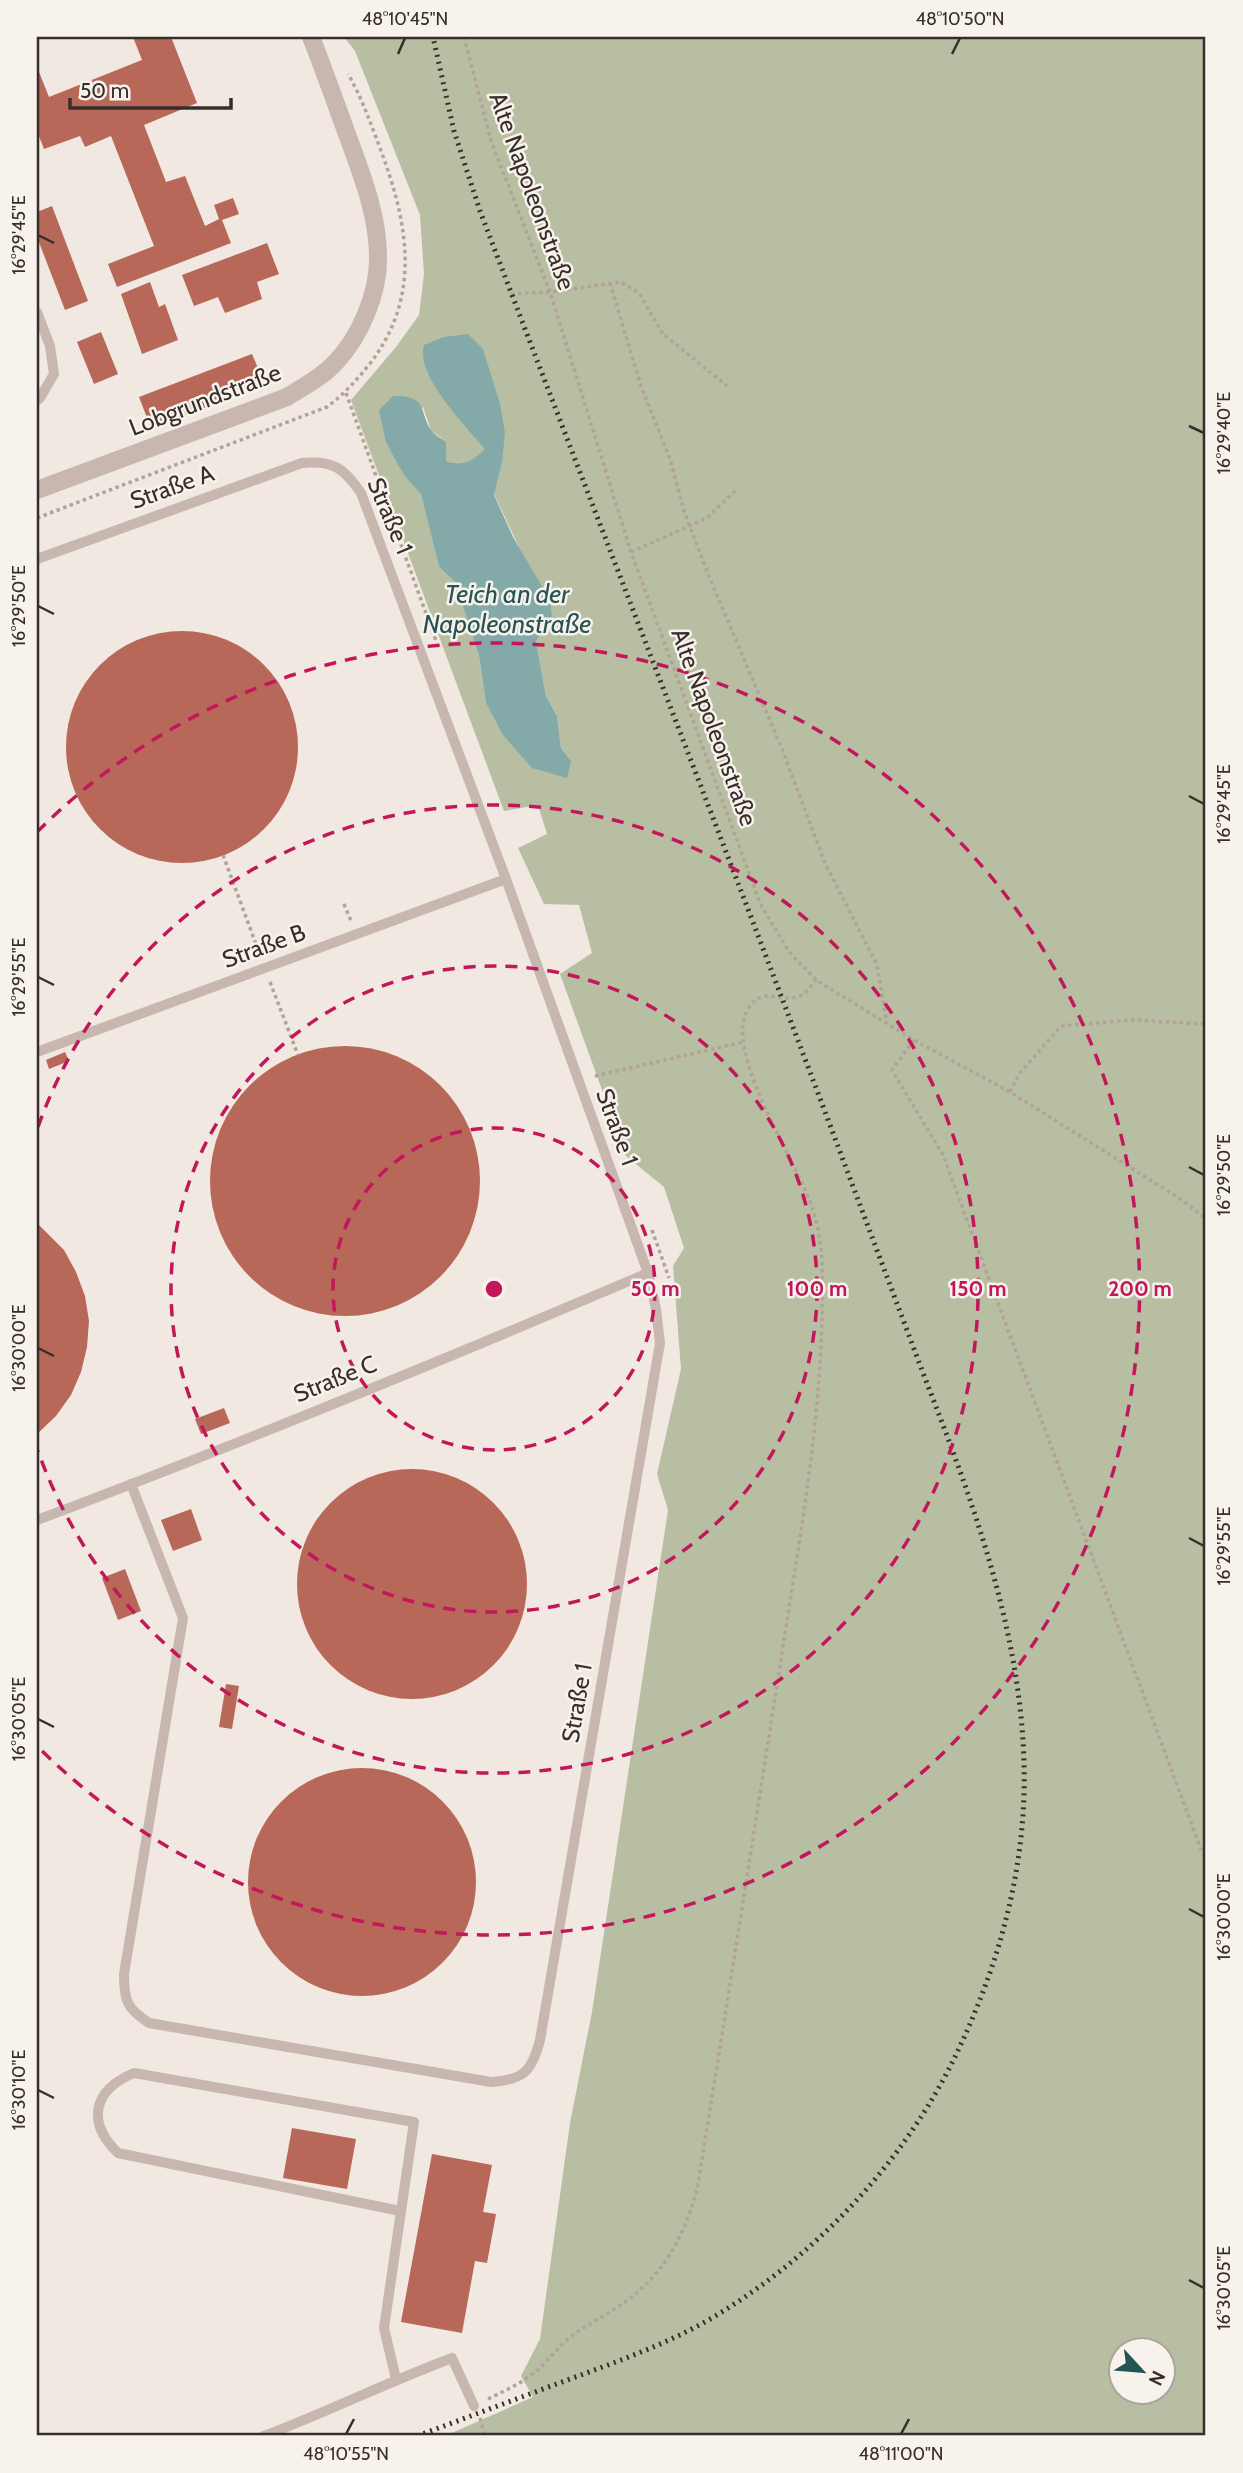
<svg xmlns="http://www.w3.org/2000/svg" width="1243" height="2473" font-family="Cabin,sans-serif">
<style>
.green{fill:#b7bea2;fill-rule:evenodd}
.water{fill:#83aaa9}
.building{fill:#b76858}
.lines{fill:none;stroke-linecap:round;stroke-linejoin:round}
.path{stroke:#b3a298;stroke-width:3.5;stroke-dasharray:3.5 3.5;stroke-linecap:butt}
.lane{stroke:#c7b7ae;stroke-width:10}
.street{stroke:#c7b7ae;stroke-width:18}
.rail{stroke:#372e2b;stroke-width:5;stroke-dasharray:2 5;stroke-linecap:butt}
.ticks{fill:none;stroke:#372e2b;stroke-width:2.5}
.ring{fill:none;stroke:#c2185b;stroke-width:3.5;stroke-dasharray:12 9}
.labels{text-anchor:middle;stroke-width:5;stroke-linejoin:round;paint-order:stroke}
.street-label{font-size:24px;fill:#372e2b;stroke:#f8f2ed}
.water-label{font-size:26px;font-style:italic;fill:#265453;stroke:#f8f2ed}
.centre{fill:#c2185b;stroke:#f8f2ed;stroke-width:3.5}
.ring-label{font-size:21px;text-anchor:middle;font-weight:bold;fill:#c2185b;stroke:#f8f2ed;stroke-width:5;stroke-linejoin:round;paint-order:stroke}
.neatline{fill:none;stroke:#372e2b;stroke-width:2.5}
.ticks-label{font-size:18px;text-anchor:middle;fill:#372e2b}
</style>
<rect width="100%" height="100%" fill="#f0e8e1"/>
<path class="green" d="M344 37H1206V2436H445L533 2397 521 2376 540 2339 570 2123 592 2012 668 1510 657 1474 681 1369 673 1266 684 1248 664 1187 626 1156 560 974 592 953 579 905 544 904 518 848 547 834 538 805 504 811 351 400 396 347 419 315 424 274 420 215 355 51ZM423 407 431 430 446 442V461C462 467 474 460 486 449L454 410 502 463 494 494 552 617 536 641 546 696 557 716 561 748 571 761 486 703 479 656 455 582 439 567 421 493 407 479 386 442ZM1120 2350H1162V2392H1120Z"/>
<path class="water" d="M468 334 483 349 500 404 505 433 502 463 494 495 513 537 550 600 552 617 536 641 546 696 557 716 561 748 571 761 567 778 532 768 503 735 486 703 479 656 455 582 439 567 421 494 407 479 398 465 386 442 379 410 393 396C430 395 418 413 432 431 435 435 442 439 446 442V461C462 467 474 460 485 449 466 426 415 376 424 345L444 337Z"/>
<g class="building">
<polygon points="133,37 171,37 197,103 144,125 166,182 185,176 205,226 219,219 214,205 233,198 239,214 222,220 231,243 117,287 108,264 154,246 111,136 85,147 80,136 44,149 37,131 37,67 49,97 142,60"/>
<polygon points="52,206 88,301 65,310 37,237 37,212"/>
<polygon points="267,243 279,274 257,282 262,299 225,313 218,297 194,306 182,275"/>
<polygon points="150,282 159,307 165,304 178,340 142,354 121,294"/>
<polygon points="101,332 118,374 94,384 77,342"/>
<polygon points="252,354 265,385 151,428 139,397"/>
<circle cx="182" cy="747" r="116"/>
<circle cx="345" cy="1181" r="135"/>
<polygon points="65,1052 69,1061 49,1069 46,1060"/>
<polygon points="37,1223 64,1250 76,1272 85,1296 89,1321 87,1347 81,1372 71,1395 56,1416 37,1434"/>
<polygon points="224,1408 230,1423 201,1434 195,1419"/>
<circle cx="412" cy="1584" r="115"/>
<polygon points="191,1509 202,1540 173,1551 161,1520"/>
<polygon points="125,1569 141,1611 118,1620 102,1578"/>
<polygon points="226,1684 239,1686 232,1729 219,1727"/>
<circle cx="362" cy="1882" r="114"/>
<polygon points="292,2128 356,2139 347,2189 283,2178"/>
<polygon points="432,2154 492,2165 483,2212 496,2214 487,2263 475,2261 462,2333 401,2322"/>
</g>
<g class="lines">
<g class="path">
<polyline points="464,37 491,141 550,292 631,552 760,903 789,952 816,980 914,1040 1010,1092 1182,1200 1206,1219"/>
<polyline points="610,283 642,389 670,459 684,511 708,574 782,749 825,863 877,965 887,1023"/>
<polyline points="511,294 550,292 621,282 639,293 663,334 727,386"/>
<polyline points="346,393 436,641"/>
<path d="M37 518 327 407C343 395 355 382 368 366 423 297 408 223 380 148 370 122 362 98 348 74"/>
<polyline points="631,552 707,518 738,488"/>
<polyline points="223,855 260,955"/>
<polyline points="344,904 351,921"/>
<polyline points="270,982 298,1055"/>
<polyline points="914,1040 892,1070 943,1155 1206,1863"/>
<polyline points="595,1076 744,1042"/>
<polyline points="1010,1092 1019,1074 1061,1026 1132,1020 1206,1024"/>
<polyline points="652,1230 669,1278"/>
<path d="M488 2399C504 2391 520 2384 534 2373 547 2363 556 2349 568 2339 585 2325 605 2316 622 2304 665 2274 683 2238 697 2190 725 2018 752 1845 779 1672 797 1553 820 1433 822 1313 823 1279 824 1243 813 1210 800 1166 718 1047 750 1006 763 987 779 1002 797 997 806 995 811 986 816 980"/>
<polyline points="480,2418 485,2436"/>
</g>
<g class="lane">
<polyline points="37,312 50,346 54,374 40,398 37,400"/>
<path d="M37 559 302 463C333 460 344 468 361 493L506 879 648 1273 656 1309 660 1343 540 2040C532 2071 524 2080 491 2082L149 2023C126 2008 124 2000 124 1974L183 1618 131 1484"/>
<polyline points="37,1052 506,879"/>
<path d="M37 1520C242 1443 446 1359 648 1273"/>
<path d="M396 2379 384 2328 414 2122 134 2073C93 2090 86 2122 118 2153L400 2211"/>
<path d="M264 2436C327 2412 388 2382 452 2358L474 2406"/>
</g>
<path class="street" d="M37 490 287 397C303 387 321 378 335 363 360 337 379 293 378 256 378 216 362 175 348 137 336 104 324 70 311 37"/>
<path class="rail" d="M417 2436C463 2419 508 2402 554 2385 607 2365 662 2347 712 2318 814 2257 900 2167 953 2061 994 1977 1021 1888 1024 1795 1028 1648 975 1507 923 1373 892 1290 861 1208 830 1125 715 820 596 516 480 211L454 131 433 37"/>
</g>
<path class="ticks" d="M398 54 405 38M952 54 960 38M38 235 54 243M1189 426 1204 433M38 606 54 614M1189 796 1204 804M38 977 54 985M1189 1167 1204 1175M38 1348 54 1356M1189 1538 1204 1546M38 1719 54 1727M1189 1909 1204 1917M38 2090 54 2098M1189 2280 1204 2288M346 2434 354 2419M901 2434 909 2419"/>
<g class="ring">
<circle cx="494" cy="1289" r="161"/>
<circle cx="494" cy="1289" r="323"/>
<path d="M38 1127A484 484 0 1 1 38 1451"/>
<path d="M37 832A646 646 0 1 1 37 1746"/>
</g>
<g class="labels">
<g class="street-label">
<text transform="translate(532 191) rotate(70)" y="8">Alte Napoleonstraße</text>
<text transform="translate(205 400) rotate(-21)" y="8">Lobgrundstraße</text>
<text transform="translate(172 487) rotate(-20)" y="8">Straße A</text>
<text transform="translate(390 516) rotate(67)" y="8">Straße 1</text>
<text transform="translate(714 727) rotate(70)" y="8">Alte Napoleonstraße</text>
<text transform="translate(264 946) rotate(-20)" y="8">Straße B</text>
<text transform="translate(617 1127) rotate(70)" y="8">Straße 1</text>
<text transform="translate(335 1379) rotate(-22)" y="8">Straße C</text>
<text transform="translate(577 1703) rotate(-80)" y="8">Straße 1</text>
</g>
<g class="water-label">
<text x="507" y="603">Teich an der<tspan x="507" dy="30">Napoleonstraße</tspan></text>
</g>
</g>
<circle cx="494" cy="1289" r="10" class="centre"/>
<g class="ring-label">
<text x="655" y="1296">50 m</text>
<text x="817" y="1296">100 m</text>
<text x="978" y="1296">150 m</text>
<text x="1140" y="1296">200 m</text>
</g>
<rect width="1243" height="2473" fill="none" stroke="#f8f2ed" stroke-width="77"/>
<g transform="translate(1142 2371) rotate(116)"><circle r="33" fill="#f8f2ed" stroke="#aba49f" stroke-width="2"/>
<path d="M0-5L12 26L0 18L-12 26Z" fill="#265453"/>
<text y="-10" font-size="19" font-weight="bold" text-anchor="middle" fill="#372e2b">N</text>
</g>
<path d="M70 98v10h161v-10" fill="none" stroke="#372e2b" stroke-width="3.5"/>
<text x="80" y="98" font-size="21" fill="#372e2b" stroke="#f8f2ed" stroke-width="5" paint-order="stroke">50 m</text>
<rect x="38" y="38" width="1166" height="2396" class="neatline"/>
<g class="ticks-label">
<text x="405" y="25">48°10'45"N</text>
<text x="960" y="25">48°10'50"N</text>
<text transform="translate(19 235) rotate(-90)" y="6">16°29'45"E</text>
<text transform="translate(1224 433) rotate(-90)" y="6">16°29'40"E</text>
<text transform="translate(19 606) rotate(-90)" y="6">16°29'50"E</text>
<text transform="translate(1224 804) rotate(-90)" y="6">16°29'45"E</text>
<text transform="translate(19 977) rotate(-90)" y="6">16°29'55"E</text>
<text transform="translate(1224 1175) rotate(-90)" y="6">16°29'50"E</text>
<text transform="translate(19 1348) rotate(-90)" y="6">16°30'00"E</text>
<text transform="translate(1224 1546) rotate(-90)" y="6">16°29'55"E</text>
<text transform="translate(19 1719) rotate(-90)" y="6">16°30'05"E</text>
<text transform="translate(1224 1917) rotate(-90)" y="6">16°30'00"E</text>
<text transform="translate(19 2090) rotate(-90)" y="6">16°30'10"E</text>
<text transform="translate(1224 2288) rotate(-90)" y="6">16°30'05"E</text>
<text x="346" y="2460">48°10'55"N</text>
<text x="901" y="2460">48°11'00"N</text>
</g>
</svg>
